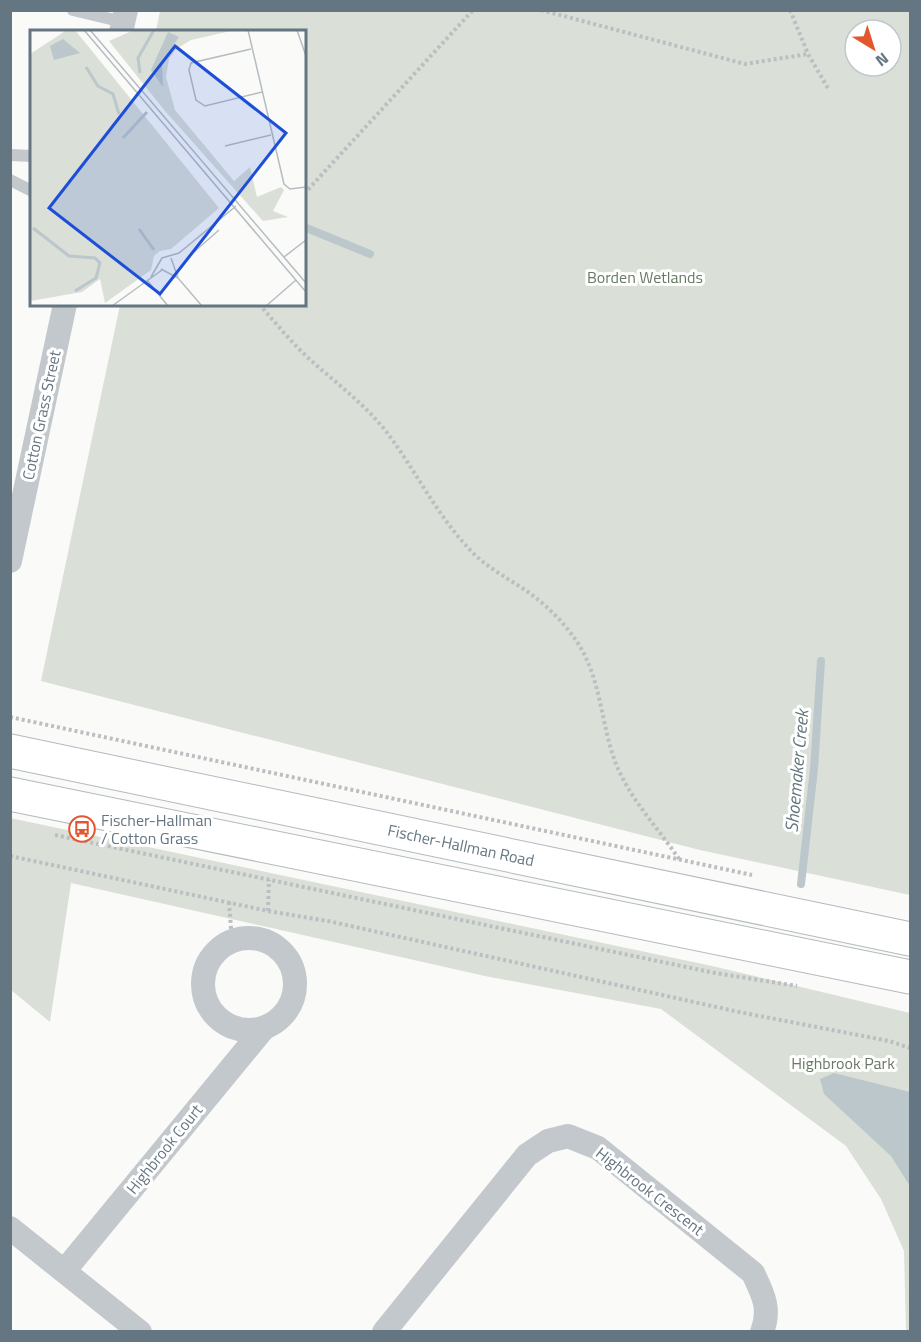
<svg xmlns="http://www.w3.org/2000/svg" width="921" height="1342" font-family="'Titillium Web',sans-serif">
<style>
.green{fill:#dadfd7;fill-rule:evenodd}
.water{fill:#bbc7cb}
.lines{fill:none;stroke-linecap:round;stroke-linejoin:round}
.stream{stroke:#bbc7cb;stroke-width:8}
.secondary-casing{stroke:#b3babf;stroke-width:35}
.path{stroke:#bbbfc2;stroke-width:4;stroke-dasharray:3 3;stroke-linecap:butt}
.lane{stroke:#c3c8cc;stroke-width:12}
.street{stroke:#c3c8cc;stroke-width:24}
.secondary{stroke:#fff;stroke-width:33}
.labels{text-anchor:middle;stroke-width:6;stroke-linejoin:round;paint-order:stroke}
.park-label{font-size:16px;fill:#687a64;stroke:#fff}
.street-label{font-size:16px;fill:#657683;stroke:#fff}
.poi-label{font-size:16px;fill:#657683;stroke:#fff;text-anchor:start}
.water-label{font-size:18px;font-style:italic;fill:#60757c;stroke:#fff}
.inset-river{fill:none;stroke:#bbc7cb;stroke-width:3}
.inset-road{fill:none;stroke:#b5bdc2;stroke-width:1.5}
.view{fill:#1d4ed8;fill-opacity:0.15;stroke:#1d4ed8;stroke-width:3}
.inset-edge{fill:none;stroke:#657683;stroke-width:3}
</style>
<rect width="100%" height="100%" fill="#fafaf8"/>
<g class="green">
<path d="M160 11H910V895L700 850 41 681 120 305 304 304V32L156 31ZM855 30H891V66H855Z"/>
<polygon points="10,818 712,966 910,1013 910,1331 906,1331 904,1251 881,1199 846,1146 661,1009 485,976 71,883 50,1022 11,990"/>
</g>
<polygon class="water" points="834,1073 910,1092 910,1186 891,1156 824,1094 820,1079"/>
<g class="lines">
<g class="stream">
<polyline points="304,227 370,254"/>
<polyline points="801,884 814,769 821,661"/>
</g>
<g class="secondary-casing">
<g id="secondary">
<polyline points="10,751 910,939"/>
<polyline points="10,794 910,977"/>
</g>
</g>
<g class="path">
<polyline points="541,10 745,64 808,54"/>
<polyline points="790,10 808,54 829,90"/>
<polyline points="304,194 473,10"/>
<path d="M259 304C273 320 287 337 302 352 329 378 361 400 385 430 415 469 437 516 472 552 489 569 511 580 531 594 547 606 564 623 575 639 602 677 600 723 616 764 630 799 658 828 679 859"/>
<polyline points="10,717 752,875"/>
<polyline points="55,835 715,973 797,986"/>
<polyline points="10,856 268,911 328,921 739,1012 889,1041 910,1048"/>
<polyline points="229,902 232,941"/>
<polyline points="268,911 269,880"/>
</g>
<g class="lane">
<polyline points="73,10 123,22"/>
<polyline points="10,155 32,156"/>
<polyline points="10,180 32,191"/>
</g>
<g class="street">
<polyline points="121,32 126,10"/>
<polyline points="10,561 65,304"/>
<circle cx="249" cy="984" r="46"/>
<polyline points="10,1228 140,1332"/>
<polyline points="65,1270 264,1028"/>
<path d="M384 1332 527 1155 548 1141 568 1136 598 1148 753 1273C763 1294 771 1309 762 1332"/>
</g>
<use href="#secondary" class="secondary"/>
</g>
<defs>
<g id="bus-ring" transform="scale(1.35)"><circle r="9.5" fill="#fff" stroke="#e4572e" stroke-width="1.5"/><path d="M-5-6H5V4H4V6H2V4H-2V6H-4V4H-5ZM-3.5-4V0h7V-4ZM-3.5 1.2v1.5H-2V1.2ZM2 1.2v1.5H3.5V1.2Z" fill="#e4572e"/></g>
</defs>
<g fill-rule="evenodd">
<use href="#bus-ring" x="82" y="829"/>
</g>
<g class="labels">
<g class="park-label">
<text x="645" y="283">Borden Wetlands</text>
<text x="843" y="1069">Highbrook Park</text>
</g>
<g class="street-label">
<text transform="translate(41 415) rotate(-78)" y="6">Cotton Grass Street</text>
<text transform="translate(461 845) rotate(12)" y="6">Fischer-Hallman Road</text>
<text transform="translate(164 1149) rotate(-51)" y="6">Highbrook Court</text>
<text transform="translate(650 1191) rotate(38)" y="6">Highbrook Crescent</text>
</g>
<g class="poi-label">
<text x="101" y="826">Fischer-Hallman<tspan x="101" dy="18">/ Cotton Grass</tspan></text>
</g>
<g class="water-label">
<text transform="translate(797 771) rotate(-85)" y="6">Shoemaker Creek</text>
</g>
</g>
<g transform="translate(30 30)">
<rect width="276" height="276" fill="#fafaf8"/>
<path d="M37 0H45L189 178 141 219 130 221 124 226 121 240 75 273 70 249 52 262 0 271V24ZM104 0H205L161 10 146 19 139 29 136 47 145 80 204 151 220 137 227 167 251 157 254 160 243 181 258 187 233 191 135 81 79 11Z" fill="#dadfd7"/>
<path d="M138 2 149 7 132 32 133 57 121 40ZM33 9 50 23 24 30 20 16Z" fill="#bbc7cb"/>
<path class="inset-river" d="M56 37 68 56 83 64 89 84M110 43 108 28 124 0M93 108 117 82M3 198 39 226 65 228 70 233 66 248 45 261M109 199 124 220"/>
<path class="inset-road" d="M54 0 276 262M60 0 276 253M218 0 254 154 260 159 276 157M267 0 276 26M221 19 161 33 159 40 166 70 175 76 232 62M195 116 241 105M164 222 189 200M254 227 276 210M141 228 148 248M131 239 148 248 172 276M121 247 132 228 149 223 206 176M117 250 138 276M82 276 132 240M236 276 266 250"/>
<path class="view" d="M145 16 256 103 130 264 19 178Z"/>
<rect width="276" height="276" class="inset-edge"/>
</g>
<rect width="921" height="1342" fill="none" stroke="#657683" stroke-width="24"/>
<g transform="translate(873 48) rotate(142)"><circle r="28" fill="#ffffff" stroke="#c1c8cd" stroke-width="1.5"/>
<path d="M0-4.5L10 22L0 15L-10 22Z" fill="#e4572e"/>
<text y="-9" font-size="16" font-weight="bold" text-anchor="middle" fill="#657683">N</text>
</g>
</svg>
